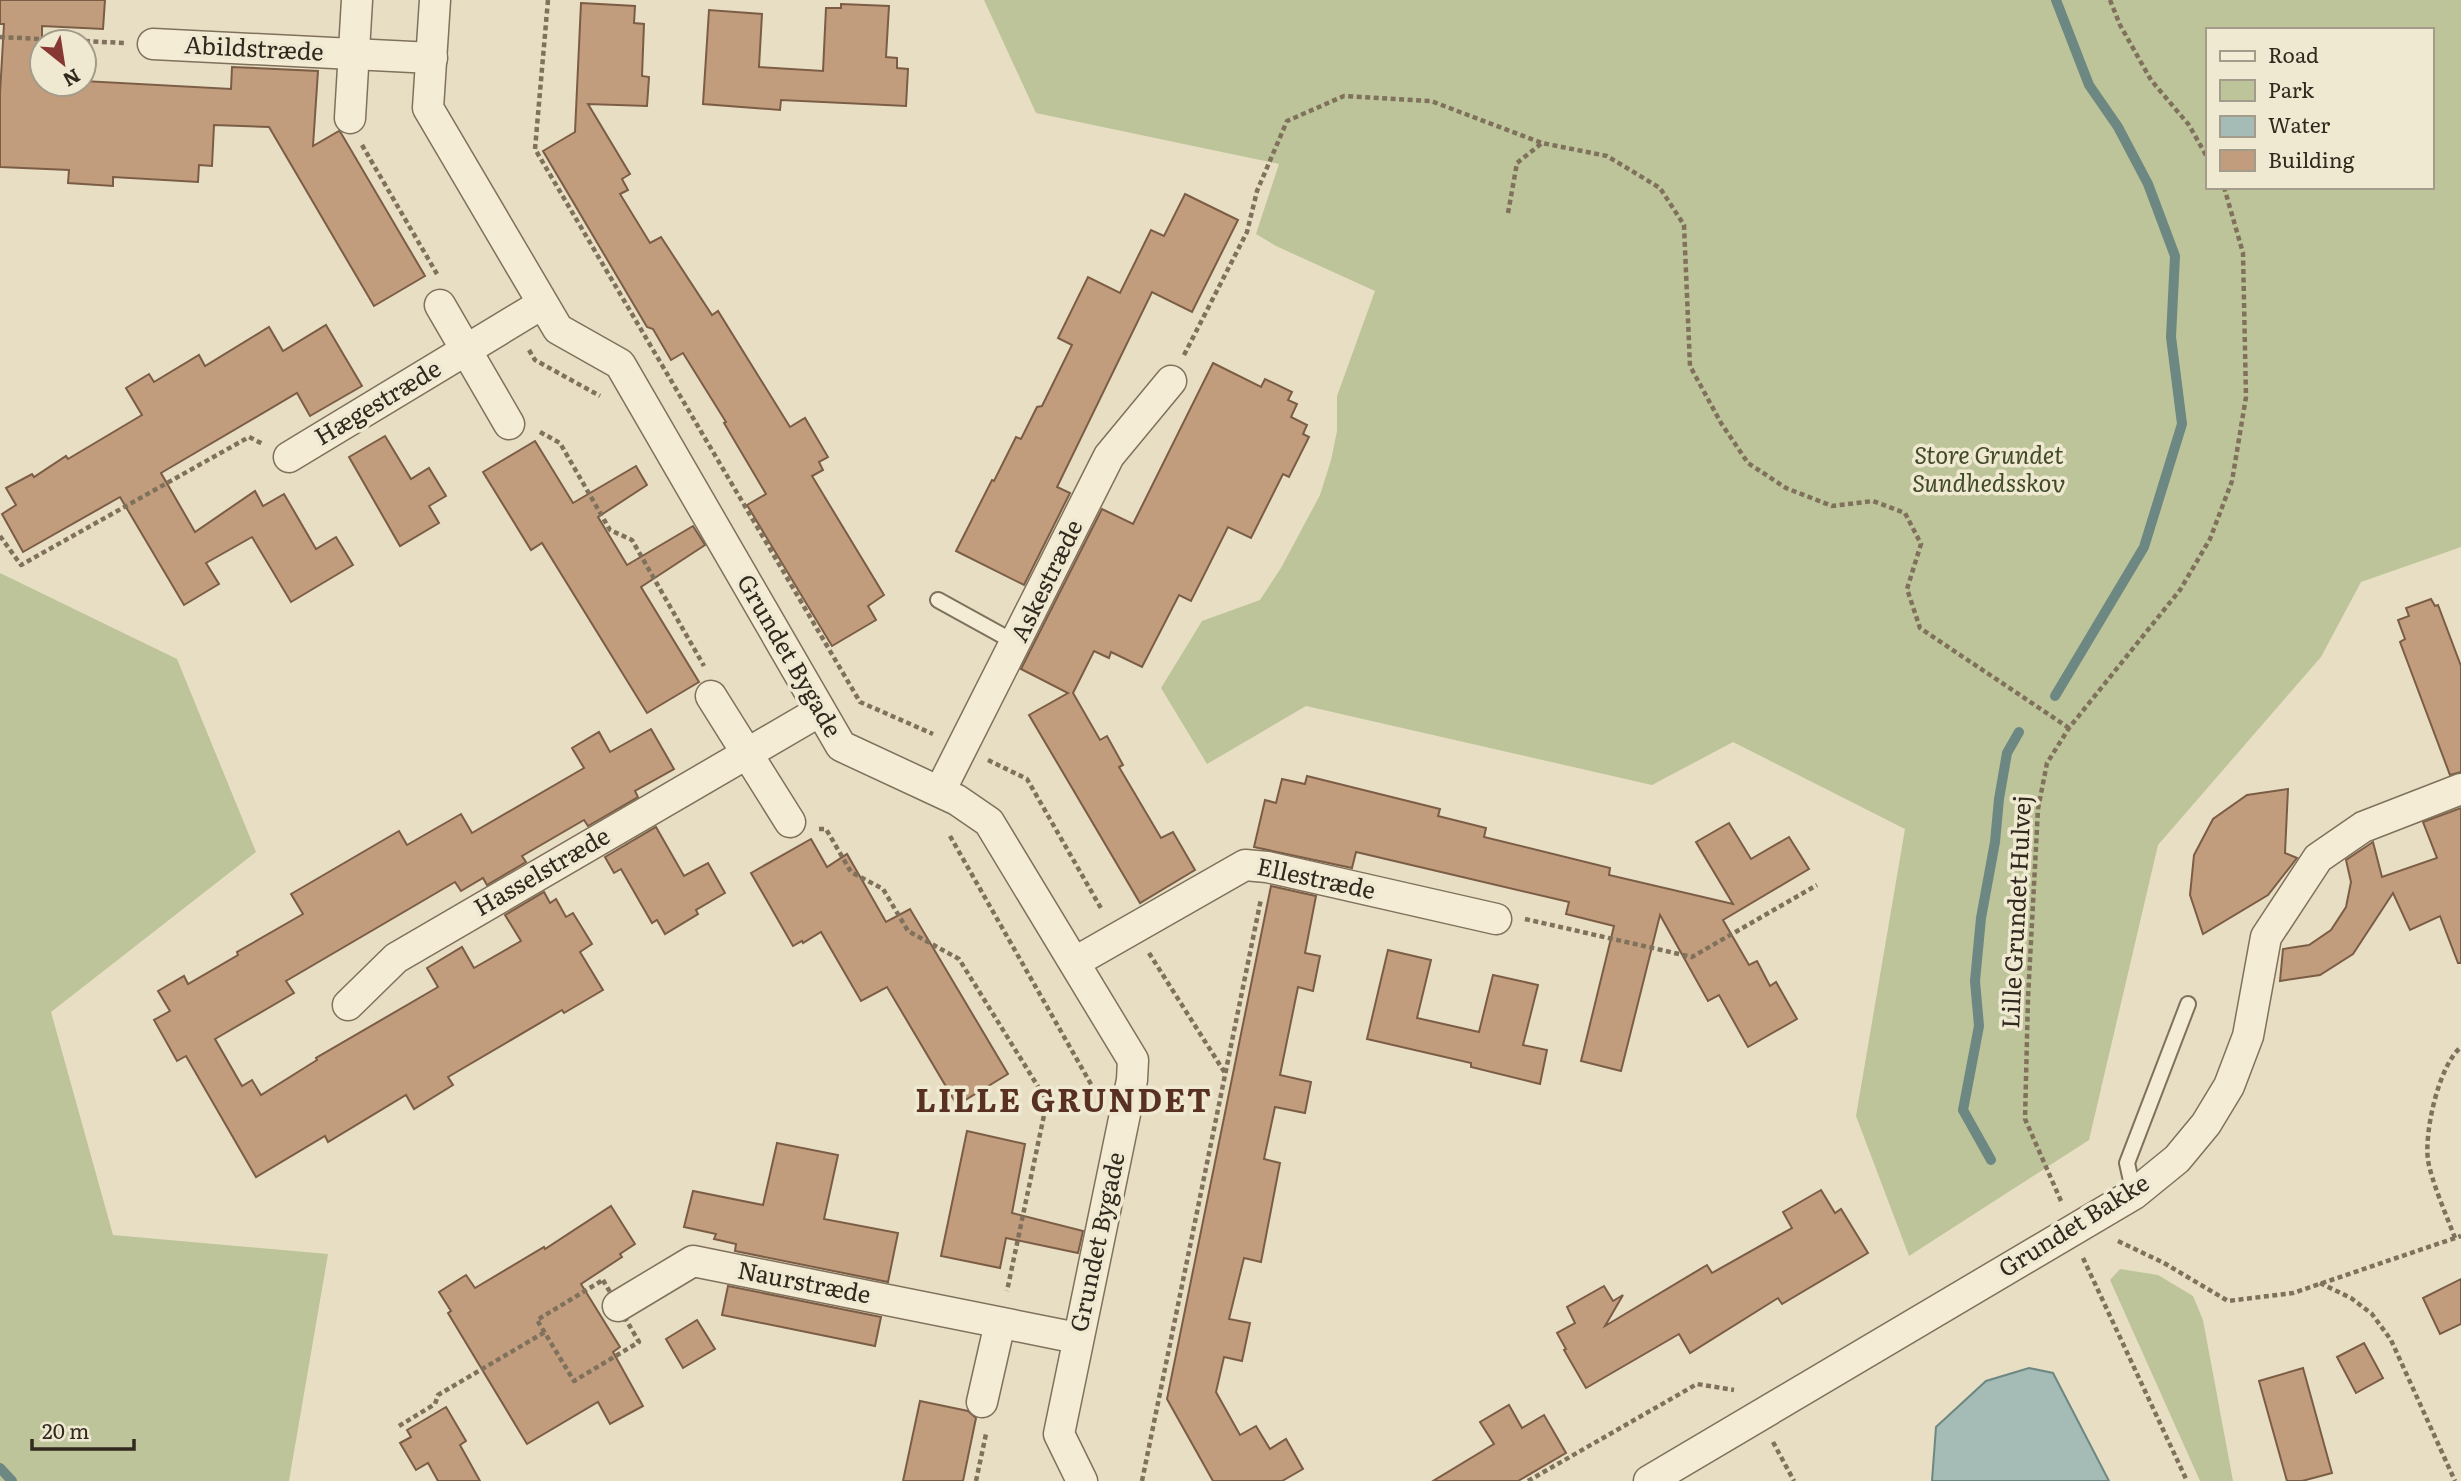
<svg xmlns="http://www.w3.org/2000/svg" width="2461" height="1481" font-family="Literata,serif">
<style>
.green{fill:#bdc499;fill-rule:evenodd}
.water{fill:#a5bbb5;stroke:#6d8882;stroke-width:2}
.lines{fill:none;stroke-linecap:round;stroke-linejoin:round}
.stream{stroke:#6d8882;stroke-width:10}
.building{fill:#c19d7e;stroke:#7b5d45;stroke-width:2}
.lane-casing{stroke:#7f715c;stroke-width:18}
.street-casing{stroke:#7f715c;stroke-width:33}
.path{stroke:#7f715c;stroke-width:4.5;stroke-dasharray:5 3.5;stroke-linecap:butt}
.lane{stroke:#f4ecd5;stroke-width:14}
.street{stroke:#f4ecd5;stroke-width:30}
.labels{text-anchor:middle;stroke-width:7;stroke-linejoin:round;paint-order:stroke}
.street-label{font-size:24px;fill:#31281e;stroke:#f0e9d2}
.park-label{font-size:24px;font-style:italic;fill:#414b28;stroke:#f0e9d2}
.district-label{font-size:32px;font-weight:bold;letter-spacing:2px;fill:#583123;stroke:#f0e9d2}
</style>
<rect width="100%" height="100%" fill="#e8dec3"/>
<g class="green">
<path d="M984 0H2461V547L2361 582 2321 657 2158 845 2089 1140 1909 1256 1856 1116 1905 829 1733 742 1652 785 1306 706 1207 764 1161 688 1202 621 1260 600 1281 568 1320 495 1331 460 1337 431V396L1375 291 1276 246 1256 234 1279 164 1036 113ZM2207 30H2431V187H2207Z"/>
<polygon points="0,573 177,659 256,852 51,1012 113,1235 328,1254 289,1481 0,1481"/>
<polygon points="2120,1269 2158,1275 2193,1296 2203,1320 2233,1481 2200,1481 2110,1280"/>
</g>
<polygon class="water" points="2029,1368 2053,1373 2109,1481 1932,1481 1936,1427 1986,1381"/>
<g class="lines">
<g class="stream">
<polyline points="2055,696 2144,547 2182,424 2171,337 2175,256 2148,184 2118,127 2089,85 2056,0"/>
<polyline points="1991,1160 1963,1110 1979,1026 1975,981 1981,918 1995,842 1999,799 2007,753 2019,732"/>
<polyline points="0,1468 12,1481"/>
</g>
</g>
<g class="building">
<polygon points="0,0 105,0 103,29 42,26 42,84 84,84 84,81 231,89 232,67 318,71 313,146 339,131 341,133 425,276 374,306 269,127 214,125 212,166 199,165 198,182 113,177 113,186 68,183 69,170 0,167 0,93 4,24 0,24"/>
<polygon points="581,3 635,6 634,23 644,24 642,76 649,77 647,106 588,104 630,174 622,179 628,190 620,194 650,243 661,237 712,315 718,311 790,427 805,418 828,457 819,462 823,470 812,476 884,595 868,606 876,620 832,646 747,505 766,494 724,423 726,422 683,353 671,360 653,329 647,327 543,151 575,132"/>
<polygon points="841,4 889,6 886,57 897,58 897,68 908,69 906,106 781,100 780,110 703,104 709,10 762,14 759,67 823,71 826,8 841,8"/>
<polygon points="1185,194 1238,220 1192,312 1152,292 1057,487 1070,493 1024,585 956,551 992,480 994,481 1016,437 1021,439 1037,407 1042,406 1072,345 1058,338 1088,277 1120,293 1151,230 1164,236"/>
<polygon points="326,325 362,386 310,416 297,393 161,473 195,532 255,491 263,506 284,494 316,549 336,537 353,565 291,602 252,537 206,563 219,584 184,605 120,497 23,552 2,514 16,505 6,488 32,474 34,477 66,456 68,459 142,415 126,388 149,374 154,382 199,355 205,366 269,327 283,351"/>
<polygon points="1213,363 1261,387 1265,379 1292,392 1288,400 1297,404 1291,417 1307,425 1303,434 1309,437 1289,477 1283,474 1251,538 1228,527 1191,601 1179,595 1142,667 1111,652 1109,658 1094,651 1073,693 1100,740 1107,736 1123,765 1119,767 1161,838 1173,832 1195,870 1140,903 1029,715 1068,693 1021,669 1102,509 1133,524"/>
<polygon points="385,436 411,479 429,468 446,496 429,506 439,523 400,546 349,457"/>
<polygon points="535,441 573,503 636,466 647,485 598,517 627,565 693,526 705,545 641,587 699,682 647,713 542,543 531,550 483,472"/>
<polygon points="2431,599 2435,606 2438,605 2461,666 2461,772 2450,775 2400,642 2405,639 2398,620 2409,616 2406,608"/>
<polygon points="651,729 674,769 635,791 638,797 588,826 584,820 522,856 526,862 487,885 483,878 461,891 455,882 286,981 294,993 215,1039 242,1086 252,1080 261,1095 317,1060 316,1058 438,987 427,968 462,947 474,968 521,941 505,915 544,892 550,903 556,899 566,917 573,913 592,944 580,952 603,990 564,1013 562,1010 448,1077 453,1085 414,1109 406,1095 328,1142 325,1136 256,1177 186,1056 177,1061 154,1020 170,1011 158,991 184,976 188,984 238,955 237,952 303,914 291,894 399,831 407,845 461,814 472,833 584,768 572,748 599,732 610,752"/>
<polygon points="1307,776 1440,809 1438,816 1486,828 1484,837 1610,868 1609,875 1733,904 1696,842 1729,823 1751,859 1789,837 1809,869 1723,920 1749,965 1757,961 1770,986 1776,982 1797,1019 1748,1047 1719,995 1708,1001 1660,915 1621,1071 1581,1061 1614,926 1566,914 1569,902 1356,852 1352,868 1254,847 1265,800 1276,803 1282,779 1305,784"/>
<polygon points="2288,789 2285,853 2297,858 2268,895 2203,934 2190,895 2194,855 2213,819 2247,795"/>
<polygon points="2461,808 2461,963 2458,963 2440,916 2410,930 2393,893 2353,954 2320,975 2280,981 2283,949 2309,945 2331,930 2346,907 2351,882 2346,860 2373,842 2382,877 2437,858 2423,822"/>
<polygon points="656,827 684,876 708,863 725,893 696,910 698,914 665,934 657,920 652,923 621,869 614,873 605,857"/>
<polygon points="811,839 827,867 847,854 886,922 910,909 1008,1074 957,1105 887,987 861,1001 821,932 803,943 802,941 793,946 751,873"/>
<polygon points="1271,886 1316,896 1305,953 1320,956 1313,991 1298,987 1280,1075 1311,1082 1305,1113 1275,1107 1264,1159 1280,1163 1261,1262 1244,1258 1229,1319 1250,1323 1242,1361 1224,1357 1216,1392 1240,1435 1256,1426 1270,1449 1286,1439 1303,1469 1282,1481 1213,1481 1167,1399"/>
<polygon points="1388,950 1431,960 1417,1018 1479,1032 1493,975 1538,985 1523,1045 1547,1050 1540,1084 1471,1067 1471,1063 1367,1039"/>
<polygon points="967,1131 1025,1144 1012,1213 1083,1231 1078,1253 1006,1238 1000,1268 941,1256"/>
<polygon points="777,1143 838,1155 824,1219 898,1233 888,1282 735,1251 736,1244 714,1239 716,1234 684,1227 693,1191 763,1205"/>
<polygon points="1821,1190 1835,1213 1841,1209 1868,1253 1782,1304 1778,1298 1690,1353 1679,1334 1586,1388 1564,1350 1566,1349 1557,1333 1575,1323 1567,1307 1604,1286 1613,1301 1623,1295 1605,1326 1707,1265 1712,1273 1792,1228 1783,1212"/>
<polygon points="611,1206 635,1244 620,1254 622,1257 581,1284 620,1347 613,1352 643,1406 610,1424 598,1402 527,1444 448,1313 451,1311 439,1292 466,1275 475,1288 544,1247 545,1249"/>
<polygon points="2461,1279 2461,1324 2440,1334 2423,1298"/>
<polygon points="728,1286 881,1317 875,1346 722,1315"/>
<polygon points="697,1320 715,1349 683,1368 666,1339"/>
<polygon points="2364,1343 2383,1378 2356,1393 2337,1357"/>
<polygon points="2303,1368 2332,1473 2302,1481 2287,1481 2259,1381"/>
<polygon points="920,1401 968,1411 976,1418 963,1481 903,1481"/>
<polygon points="1509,1405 1522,1428 1544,1415 1566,1453 1518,1481 1433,1481 1494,1444 1480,1422"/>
<polygon points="446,1407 466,1441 460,1445 480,1481 438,1481 428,1463 416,1470 400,1443 411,1437 407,1430"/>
</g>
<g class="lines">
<g class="lane-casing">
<g id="lane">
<polyline points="938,600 1016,643"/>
<polyline points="2134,1194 2127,1163 2188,1004"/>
</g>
</g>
<g class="street-casing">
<g id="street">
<polyline points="435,0 428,108 558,329 620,364 841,746 957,800 989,822 1133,1060 1132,1080 1059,1434 1082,1481"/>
<polyline points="153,44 432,58"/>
<polyline points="350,118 357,0"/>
<polyline points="440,305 509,424"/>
<polyline points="289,457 542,304"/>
<polyline points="711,696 790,822"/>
<polyline points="940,791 1109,456 1171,381"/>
<polyline points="1075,962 1245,865 1267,867 1496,919"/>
<polyline points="348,1005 396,958 820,711"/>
<polyline points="618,1306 693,1261 1077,1338"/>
<polyline points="982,1402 1000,1323"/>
<polyline points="1649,1481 2134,1194 2177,1159 2206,1124 2229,1086 2248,1036 2266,937 2318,858 2363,827 2461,789"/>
</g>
</g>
<g class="path">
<polyline points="548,0 535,149 860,702 933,734"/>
<polyline points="2110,0 2120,25 2151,80 2189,125 2207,157"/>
<polyline points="0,37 124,43"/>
<polyline points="362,145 437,274"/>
<polyline points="1508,213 1517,163 1542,143 1607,156 1660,188 1684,225 1690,366 1721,423 1748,463 1786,488 1832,506 1873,501 1905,513 1921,544 1907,589 1920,628 2069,728"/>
<polyline points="529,350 535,360 600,396"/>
<polyline points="1184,355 1247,232 1257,191 1287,121 1344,96 1431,101 1542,143"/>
<polyline points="540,432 560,443 610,530 632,540 704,666"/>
<polyline points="0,536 21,565 249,437 263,444"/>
<polyline points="988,760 1027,779 1102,910"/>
<polyline points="819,829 826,829 851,872 883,889 908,931 959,959 1047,1101 1007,1291"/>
<polyline points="950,836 1096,1093"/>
<polyline points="1525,919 1692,957 1817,885"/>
<polyline points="1149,953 1225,1073"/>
<polyline points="2061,1201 2025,1119 2028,998 2038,809 2047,763 2069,728 2180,590 2210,539 2232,481 2246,397 2243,253 2224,187"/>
<path d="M2455 1238C2447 1217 2431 1180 2428 1160 2424 1132 2439 1065 2461 1047"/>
<polyline points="2118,1241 2164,1263 2228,1301 2293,1293 2461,1236"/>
<polyline points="2083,1258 2187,1481"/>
<polygon points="603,1280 639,1342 574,1381 537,1320"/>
<polyline points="2320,1283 2351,1298 2372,1314 2391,1340 2455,1481"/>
<polyline points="399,1426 435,1404 438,1395 545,1332"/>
<polyline points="1773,1442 1794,1481"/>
<polyline points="976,1481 986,1434"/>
<polyline points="1142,1481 1261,899"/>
<polyline points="1528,1481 1697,1384 1734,1390"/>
</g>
<use href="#lane" class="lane"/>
<use href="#street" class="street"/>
</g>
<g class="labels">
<g class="street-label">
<text transform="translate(254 49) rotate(3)" y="8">Abildstræde</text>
<text transform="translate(378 403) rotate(-31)" y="8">Hægestræde</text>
<text transform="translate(1047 581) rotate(-64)" y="8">Askestræde</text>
<text transform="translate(789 656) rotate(60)" y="8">Grundet Bygade</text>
<text transform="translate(542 872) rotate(-30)" y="8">Hasselstræde</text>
<text transform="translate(1316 879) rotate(12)" y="8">Ellestræde</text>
<text transform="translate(2017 912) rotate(-87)" y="8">Lille Grundet Hulvej</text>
<text transform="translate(2074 1226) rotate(-32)" y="8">Grundet Bakke</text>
<text transform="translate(1098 1242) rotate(-78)" y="8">Grundet Bygade</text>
<text transform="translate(804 1283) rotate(11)" y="8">Naurstræde</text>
</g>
<g class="park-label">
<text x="1989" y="464">Store Grundet<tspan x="1989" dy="28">Sundhedsskov</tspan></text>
</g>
<g class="district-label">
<text x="1064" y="1112">LILLE GRUNDET</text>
</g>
</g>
<rect x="2206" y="28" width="228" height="161" fill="#f0e9d2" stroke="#a49c8a" stroke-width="2"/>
<rect x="2220" y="51" width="35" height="10" fill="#f4ecd5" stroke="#a49c8a" stroke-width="2"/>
<text x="2268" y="63" font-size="21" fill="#31281e">Road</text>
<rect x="2220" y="80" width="35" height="21" fill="#bdc499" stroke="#a49c8a" stroke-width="2"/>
<text x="2268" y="98" font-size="21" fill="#31281e">Park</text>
<rect x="2220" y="116" width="35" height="21" fill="#a5bbb5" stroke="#a49c8a" stroke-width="2"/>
<text x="2268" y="133" font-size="21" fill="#31281e">Water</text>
<rect x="2220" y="150" width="35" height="21" fill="#c19d7e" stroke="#a49c8a" stroke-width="2"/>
<text x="2268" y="168" font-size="21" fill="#31281e">Building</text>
<g transform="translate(63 63) rotate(150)"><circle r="33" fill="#f0e9d2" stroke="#a49c8a" stroke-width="2"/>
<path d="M0-5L12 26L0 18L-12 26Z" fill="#873734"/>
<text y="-10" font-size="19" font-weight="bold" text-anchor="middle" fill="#31281e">N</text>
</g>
<path d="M32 1439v10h102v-10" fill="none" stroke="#31281e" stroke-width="3.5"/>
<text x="42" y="1439" font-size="21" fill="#31281e" stroke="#f0e9d2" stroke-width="5" paint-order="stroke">20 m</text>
</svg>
